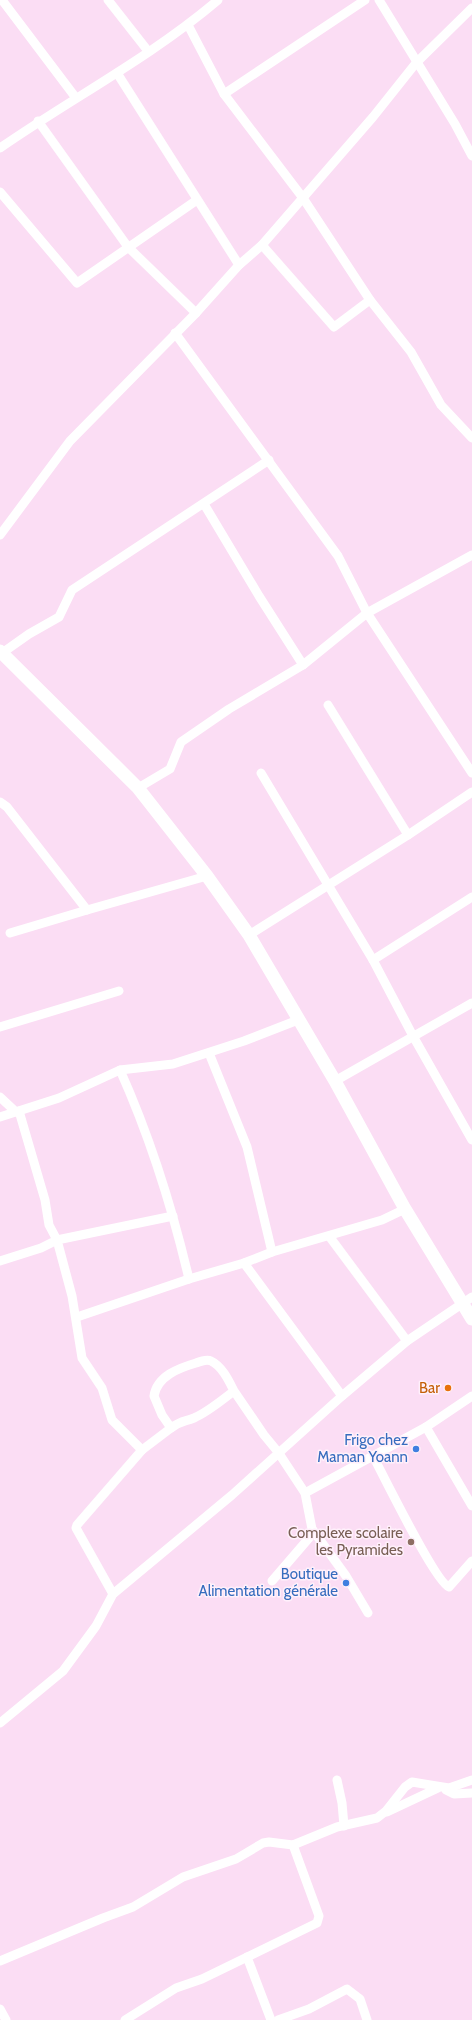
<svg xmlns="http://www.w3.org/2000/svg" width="472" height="2020" font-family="Cabin,sans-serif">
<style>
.residential{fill:#fbddf4}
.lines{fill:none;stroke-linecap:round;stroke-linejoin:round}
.street{stroke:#fff;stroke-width:9}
.secondary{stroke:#fff;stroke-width:13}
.food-dot{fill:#e8710a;stroke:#fff0fb;stroke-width:1.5}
.shop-dot{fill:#3f7fe0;stroke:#fff0fb;stroke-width:1.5}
.education-dot{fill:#8d6e63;stroke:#fff0fb;stroke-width:1.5}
.labels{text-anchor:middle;stroke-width:3;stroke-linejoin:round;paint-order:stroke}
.food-label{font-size:15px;fill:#c56008;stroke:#fff0fb;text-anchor:end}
.shop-label{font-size:15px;fill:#366cbe;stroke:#fff0fb;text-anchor:end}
.education-label{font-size:15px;fill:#785e54;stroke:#fff0fb;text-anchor:end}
</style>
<rect width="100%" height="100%" fill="#fde9f8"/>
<rect class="residential" x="0" y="0" width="472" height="2020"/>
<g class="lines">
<g class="street">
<polyline points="2,0 76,98"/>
<polyline points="108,0 148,51"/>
<polyline points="379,0 455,124 472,156"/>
<polyline points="188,25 224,94 365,0"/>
<polyline points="117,73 239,265"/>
<polyline points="224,94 303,198 370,300 411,352 441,405 472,438"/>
<polyline points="38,121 128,247 196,313"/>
<path d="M0 148C72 98 151 57 218 0"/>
<polyline points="0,192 77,283 197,200"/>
<polyline points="262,245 334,327 370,300"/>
<polyline points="175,333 338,556 367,613 472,773"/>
<polyline points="204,504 259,596 303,665"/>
<polyline points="0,535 70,441 196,313 239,265 262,245 373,117 416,63 472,8"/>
<polyline points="2,653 29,634 59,617 72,590 269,460"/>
<polyline points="328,705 408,835"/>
<polyline points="261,773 373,960 413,1036 472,1140"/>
<polyline points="138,788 170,769 181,742 229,709 303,665 367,613 472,555"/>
<polyline points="0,802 7,807 87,910 207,876"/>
<polyline points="10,933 87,910"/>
<polyline points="249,935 408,835 472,792"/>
<polyline points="373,960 472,897"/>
<polyline points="0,1027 119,991"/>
<polyline points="209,1053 247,1147 272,1252"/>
<path d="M120 1070C150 1137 172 1207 189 1279"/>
<polyline points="335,1081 472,1003"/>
<polyline points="0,1097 16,1112"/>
<polyline points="0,1117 59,1098 120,1070 173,1064 244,1041 298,1020"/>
<polyline points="329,1236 407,1341"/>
<polyline points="0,1261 41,1248 57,1240 49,1225 45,1200 19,1111"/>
<polyline points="244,1263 342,1396"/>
<polyline points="77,1317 189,1279 244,1263 272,1252 382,1220 405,1209"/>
<path d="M234 1391C229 1381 222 1366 211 1361 207 1359 201 1361 196 1363 179 1368 157 1376 154 1396L162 1415 171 1428C182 1420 184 1422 194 1418 208 1412 222 1400 234 1391L264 1435 278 1452 305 1493 312 1529 309 1538 272 1581"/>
<polyline points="426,1427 472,1506"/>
<polyline points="142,1450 112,1420 102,1388 82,1358 72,1296 57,1240 173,1216"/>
<path d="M373 1456C383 1475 436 1583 449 1587L472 1561"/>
<polyline points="305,1493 426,1427 472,1396"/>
<polyline points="312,1529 346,1576 368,1613"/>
<polyline points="113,1594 76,1528 77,1525 142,1450 171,1428"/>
<polyline points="0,1723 63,1671 96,1626 113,1594 232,1495 342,1396 407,1341 472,1297"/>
<polyline points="337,1780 342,1803 344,1826"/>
<polyline points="446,1790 454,1794 472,1793"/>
<polyline points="387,1812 438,1788"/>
<polyline points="247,1957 271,2020"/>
<polyline points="0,1961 103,1918 133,1907 183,1877 236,1859 263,1843 269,1842 293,1845 337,1827 377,1818 386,1811 405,1787 412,1782 449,1788 472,1780"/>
<polyline points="0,2009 6,2020"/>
<polyline points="125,2020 176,1988 202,1979 317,1923 319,1916 293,1845"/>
<polyline points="278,2020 309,2009 347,1989 360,1999 367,2020"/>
</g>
<polyline class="secondary" points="0,651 138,788 207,876 249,935 335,1081 405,1209 472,1319"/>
</g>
<circle class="food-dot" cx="448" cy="1388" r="4"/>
<g class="shop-dot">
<circle cx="416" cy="1449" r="4"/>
<circle cx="346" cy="1583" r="4"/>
</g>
<circle class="education-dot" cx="411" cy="1542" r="4"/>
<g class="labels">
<g class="food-label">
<text x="440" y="1393">Bar</text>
</g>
<g class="shop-label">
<text x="408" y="1445">Frigo chez<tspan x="408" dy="17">Maman Yoann</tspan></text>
<text x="338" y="1579">Boutique<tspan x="338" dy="17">Alimentation générale</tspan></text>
</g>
<g class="education-label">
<text x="403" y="1538">Complexe scolaire<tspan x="403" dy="17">les Pyramides</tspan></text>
</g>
</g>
</svg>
